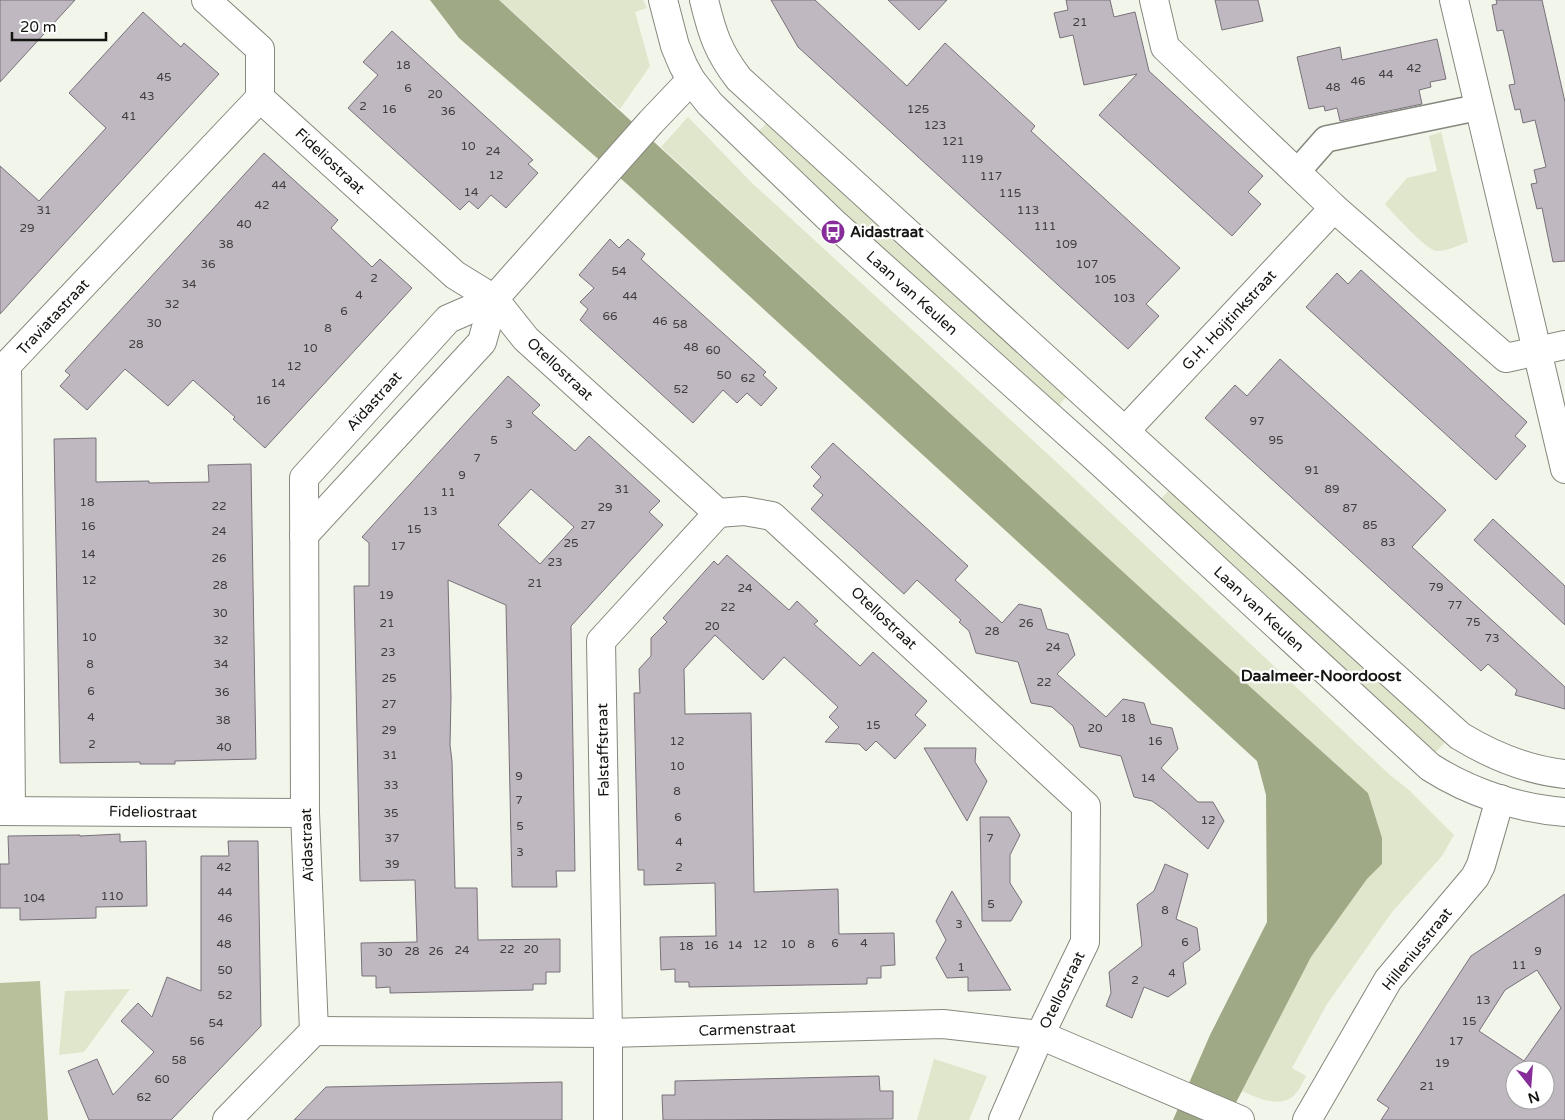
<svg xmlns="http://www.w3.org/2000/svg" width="1565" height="1120" font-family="'Varela Round',sans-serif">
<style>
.green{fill:#dfe6cb}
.forest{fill:#b7c09b}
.water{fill:#a0a985}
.building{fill:#bfb8c1;stroke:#78717a;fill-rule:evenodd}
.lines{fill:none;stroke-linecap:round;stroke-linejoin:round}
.pedestrian-casing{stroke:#85887d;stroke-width:28}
.minor-casing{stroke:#85887d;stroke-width:30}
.tertiary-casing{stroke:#85887d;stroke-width:30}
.pedestrian{stroke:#fff;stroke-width:25}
.minor{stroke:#fff;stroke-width:28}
.tertiary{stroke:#fff;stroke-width:28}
.labels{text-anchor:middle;stroke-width:4.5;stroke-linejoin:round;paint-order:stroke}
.number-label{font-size:12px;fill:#3f3e3d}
.street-label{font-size:15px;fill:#141511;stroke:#fff}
.poi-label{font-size:15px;font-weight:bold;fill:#141511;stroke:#fff;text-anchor:start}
.neighbourhood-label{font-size:16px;font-weight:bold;fill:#141511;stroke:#fff}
</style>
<rect width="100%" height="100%" fill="#f2f5ea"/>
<!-- green -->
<g class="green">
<polygon points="499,0 643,0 647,8 635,12 650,66 620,109"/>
<path d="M688,117L751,182L1051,457L1390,775L1409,790L1454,835L1442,856L1392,912L1327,1004L1292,1068L1306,1076C1303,1082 1300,1089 1296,1093C1283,1110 1257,1098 1242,1091L1311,957L1367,879L1382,864L1368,793L1156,602L661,147Z"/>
<polygon points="769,120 1069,394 1056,409 755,136"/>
<path d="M1441,132L1468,242C1459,245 1447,251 1437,251C1427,251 1393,213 1385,204L1407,178L1437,171L1429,136Z"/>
<polygon points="1172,487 1448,739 1433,755 1157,503"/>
<polygon points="130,989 84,1052 59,1055 65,991"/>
<polygon points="934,1059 987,1076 969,1120 917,1120"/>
</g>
<!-- forest -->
<polygon class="forest" points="40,981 48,1120 0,1120 0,983"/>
<!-- water -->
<polygon class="water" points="430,0 499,0 1156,602 1368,793 1382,838 1382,864 1367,879 1311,957 1227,1120 1173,1120 1210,1035 1267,922 1266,795 1257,761 627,184 459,38"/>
<!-- building -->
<g class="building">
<polygon points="0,0 75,0 0,82"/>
<polygon points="771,0 815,0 907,86 945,43 1035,126 1031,131 1180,268 1146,304 1159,316 1128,349 798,47"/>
<polygon points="888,0 947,0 919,30"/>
<polygon points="1066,0 1110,0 1114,17 1135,12 1149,71 1263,176 1248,192 1261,204 1232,236 1099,115 1137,74 1084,85 1073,35 1060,38 1054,13 1068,10"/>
<polygon points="1215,0 1258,0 1263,21 1222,30"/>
<polygon points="1496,0 1542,0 1565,102 1565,261 1553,262 1542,208 1537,209 1531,184 1537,183 1534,170 1546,167 1535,120 1523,123 1520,109 1515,110 1509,85 1515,84 1509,56 1503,30 1497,31 1492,5 1497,4"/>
<polygon points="143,12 181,47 184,43 219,74 0,314 0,166 39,201 106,128 69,93"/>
<polygon points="392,31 533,160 528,164 538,173 506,208 491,195 478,209 469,201 460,210 348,108 378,75 363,62"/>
<polygon points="1437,39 1446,79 1430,82 1431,87 1419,90 1422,104 1340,121 1337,108 1325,111 1324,106 1309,109 1297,57 1340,47 1342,60"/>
<polygon points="264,153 338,220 331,228 372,267 380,259 412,288 265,448 233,419 235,417 193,380 168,406 125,369 87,410 60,386 70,375 65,371"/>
<polygon points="610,239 619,248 628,239 645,254 641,259 766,372 763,375 777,388 761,406 747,393 737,403 723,390 693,423 580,320 588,309 580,302 594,288 579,275"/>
<polygon points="1361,270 1527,422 1515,436 1526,446 1496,480 1306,307 1337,273 1348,284"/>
<polygon points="1280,359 1446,510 1412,547 1565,687 1565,709 1515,695 1517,690 1488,664 1481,671 1205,418 1235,385 1247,396"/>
<path d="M508,376L540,405L532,413L575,451L589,436L660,501L649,512L663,525L571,626L575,871H556L557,887H512L506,605L448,580L451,697L450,745L452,761L455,888H477L478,940L560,939V972H546V984H533V990L390,993V987L376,988V976H362L361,943L417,942L415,880L360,881L354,586H369V543L362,537ZM531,489L574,527L540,564L498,525Z"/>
<polygon points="96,438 96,482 149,481 149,483 209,482 208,465 251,464 256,759 175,761 175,764 140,764 140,762 60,763 54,439"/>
<polygon points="833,443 968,566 955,580 1002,623 1019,604 1041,609 1047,629 1068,634 1075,655 1057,674 1106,717 1123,699 1144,703 1151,724 1172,728 1178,749 1161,768 1198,802 1213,802 1224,821 1208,849 1166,811 1152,801 1134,797 1121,756 1080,747 1073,726 1052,707 1031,703 1018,662 976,653 969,631 959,622 961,620 917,580 904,594 811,509 823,495 813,486 821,477 811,467"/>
<polygon points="1493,519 1565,586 1565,625 1474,540"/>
<polygon points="727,555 789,610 797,601 818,621 814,624 860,666 873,652 927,701 915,715 926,725 895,759 876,741 866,751 859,744 825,742 839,727 829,717 838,707 784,657 763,680 715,635 684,669 685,714 751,713 754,892 838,889 839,934 894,933 895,965 881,966 881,978 867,978 867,984 689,987 689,982 675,982 675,969 661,970 660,937 716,936 715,883 644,885 644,870 638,870 634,693 640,693 639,669 651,656 651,638 667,622 663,618 714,561 718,565"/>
<polygon points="924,748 976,748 975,762 987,781 967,821"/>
<polygon points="980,817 1009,817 1020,835 1010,855 1010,883 1022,902 1011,921 982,921"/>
<polygon points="120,834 120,842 146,841 147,906 96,907 96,918 20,920 20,908 0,908 0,864 9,864 8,836 80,835 80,836"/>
<polygon points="228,841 258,841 261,1026 171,1120 89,1120 68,1071 97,1059 113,1095 154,1052 121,1021 138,1003 152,1017 167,977 201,991 201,856 229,856"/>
<polygon points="1165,864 1188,874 1176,919 1197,928 1200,950 1183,963 1186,984 1168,997 1144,987 1132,1018 1106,1006 1111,993 1109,972 1142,946 1137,904 1154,891"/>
<polygon points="952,891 1011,990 968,991 968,977 947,978 936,958 946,940 936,921"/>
<path d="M1565,894V1120H1381L1389,1108L1377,1100L1471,956ZM1537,970L1561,1008L1524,1061L1479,1031L1505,990ZM1515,1070H1545V1100H1515Z"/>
<polygon points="879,1076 880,1091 893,1091 893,1119 663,1120 662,1095 675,1095 675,1081"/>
<polygon points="562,1082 562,1120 294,1120 326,1087"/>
</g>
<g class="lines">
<defs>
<polyline id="pedestrian" points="1296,173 1326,139 1480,107"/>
<g id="minor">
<polyline points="206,0 260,49 260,98 455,275 494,299 526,339 718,513 744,511 772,516 1086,806 1085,942 1040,1035 1003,1120"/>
<polyline points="1154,0 1165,47 1334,208 1506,358 1565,345"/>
<polyline points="1454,0 1565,469"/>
<polyline points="1125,431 1334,208"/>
<polyline points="304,535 482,342 494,299"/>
<polyline points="0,811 305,813"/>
<polyline points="11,811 7,365 260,98"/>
<polyline points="314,1031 608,1033 943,1024 1040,1035 1240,1120"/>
<polyline points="227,1120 314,1031 305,813 304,478 448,319 494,299 651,122 691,80"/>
<polyline points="608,1120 608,1033 601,641 718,513"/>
<polyline points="1307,1120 1388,980 1475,877 1481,865 1500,799"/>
</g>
<g id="tertiary">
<path d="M663,0L675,46L683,65L691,80L710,104L836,225L1097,459L1430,767C1469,792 1519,809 1565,812"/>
<path d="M704,0C712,33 718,52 739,79L1357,643L1460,736C1493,756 1526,770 1565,774"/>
</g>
</defs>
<!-- pedestrian casing -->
<use href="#pedestrian" class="pedestrian-casing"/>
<!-- minor casing -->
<use href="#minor" class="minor-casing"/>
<!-- tertiary casing -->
<use href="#tertiary" class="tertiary-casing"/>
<!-- pedestrian -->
<use href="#pedestrian" class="pedestrian"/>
<!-- minor -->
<use href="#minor" class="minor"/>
<!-- tertiary -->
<use href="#tertiary" class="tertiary"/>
</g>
<!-- icons -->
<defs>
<symbol id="bus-disc" viewBox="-11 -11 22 22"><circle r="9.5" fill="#872d99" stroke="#fff"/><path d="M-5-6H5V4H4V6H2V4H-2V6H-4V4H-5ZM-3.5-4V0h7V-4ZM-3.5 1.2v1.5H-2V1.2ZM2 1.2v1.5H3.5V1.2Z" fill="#fff"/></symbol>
</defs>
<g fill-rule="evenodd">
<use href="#bus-disc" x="819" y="218" width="28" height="28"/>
</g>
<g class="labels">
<!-- number labels -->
<g class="number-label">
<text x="1080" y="26">21</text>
<text x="403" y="69">18</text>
<text x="1414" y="72">42</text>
<text x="1386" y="78">44</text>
<text x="164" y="81">45</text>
<text x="1358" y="85">46</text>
<text x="1333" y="91">48</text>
<text x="408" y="92">6</text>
<text x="435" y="98">20</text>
<text x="147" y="100">43</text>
<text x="363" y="110">2</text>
<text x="389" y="113">16</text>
<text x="918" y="113">125</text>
<text x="448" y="115">36</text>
<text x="129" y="120">41</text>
<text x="935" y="129">123</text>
<text x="953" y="145">121</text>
<text x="468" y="150">10</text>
<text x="493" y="155">24</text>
<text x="972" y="163">119</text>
<text x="496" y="179">12</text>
<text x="991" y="180">117</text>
<text x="279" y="189">44</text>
<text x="471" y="196">14</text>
<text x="1010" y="197">115</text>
<text x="262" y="209">42</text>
<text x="44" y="214">31</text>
<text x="1028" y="214">113</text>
<text x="244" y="228">40</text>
<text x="1045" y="230">111</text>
<text x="27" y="232">29</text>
<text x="226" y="248">38</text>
<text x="1066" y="248">109</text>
<text x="208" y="268">36</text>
<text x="1087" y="268">107</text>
<text x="619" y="275">54</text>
<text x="374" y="282">2</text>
<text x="1105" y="283">105</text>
<text x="189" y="288">34</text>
<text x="359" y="299">4</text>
<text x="630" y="300">44</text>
<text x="1124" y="302">103</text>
<text x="172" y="308">32</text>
<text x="344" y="315">6</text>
<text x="610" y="320">66</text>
<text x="660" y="325">46</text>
<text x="154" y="327">30</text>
<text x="680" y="328">58</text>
<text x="328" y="332">8</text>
<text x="136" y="348">28</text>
<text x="691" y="351">48</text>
<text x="310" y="352">10</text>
<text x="713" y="354">60</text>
<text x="294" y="370">12</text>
<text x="724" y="379">50</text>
<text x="748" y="382">62</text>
<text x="278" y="387">14</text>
<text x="681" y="393">52</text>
<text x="263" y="404">16</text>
<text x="1257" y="425">97</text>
<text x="509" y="428">3</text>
<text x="494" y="444">5</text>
<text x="1276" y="444">95</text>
<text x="477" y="462">7</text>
<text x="1312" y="474">91</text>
<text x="462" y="479">9</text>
<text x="622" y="493">31</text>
<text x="1332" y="493">89</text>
<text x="448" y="496">11</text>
<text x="87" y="506">18</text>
<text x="219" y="510">22</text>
<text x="605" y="511">29</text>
<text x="1350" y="512">87</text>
<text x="430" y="515">13</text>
<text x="588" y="529">27</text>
<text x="1370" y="529">85</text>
<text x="88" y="530">16</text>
<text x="414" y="533">15</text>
<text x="219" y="535">24</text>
<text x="1388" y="546">83</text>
<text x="571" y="547">25</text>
<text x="398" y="550">17</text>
<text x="88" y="558">14</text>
<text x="219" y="562">26</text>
<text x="555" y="566">23</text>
<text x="89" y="584">12</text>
<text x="535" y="587">21</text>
<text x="220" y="589">28</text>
<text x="1436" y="591">79</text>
<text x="745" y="592">24</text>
<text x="386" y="599">19</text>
<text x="1455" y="609">77</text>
<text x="728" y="611">22</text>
<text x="220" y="617">30</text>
<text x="1473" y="626">75</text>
<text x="387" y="627">21</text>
<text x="1026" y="627">26</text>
<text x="712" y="630">20</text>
<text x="992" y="635">28</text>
<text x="89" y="641">10</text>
<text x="1492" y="642">73</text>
<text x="221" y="644">32</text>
<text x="1053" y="651">24</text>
<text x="388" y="656">23</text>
<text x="90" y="668">8</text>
<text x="221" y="668">34</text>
<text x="389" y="682">25</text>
<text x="1044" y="686">22</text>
<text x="91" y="695">6</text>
<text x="222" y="696">36</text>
<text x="389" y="708">27</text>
<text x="91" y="721">4</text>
<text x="1128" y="722">18</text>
<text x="223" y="724">38</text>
<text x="873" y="729">15</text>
<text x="1095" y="732">20</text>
<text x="389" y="734">29</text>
<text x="677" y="745">12</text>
<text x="1155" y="745">16</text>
<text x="92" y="748">2</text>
<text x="224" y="751">40</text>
<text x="390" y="759">31</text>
<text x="677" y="770">10</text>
<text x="519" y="780">9</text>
<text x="1148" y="782">14</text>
<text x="391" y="789">33</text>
<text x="677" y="795">8</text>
<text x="519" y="804">7</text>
<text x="391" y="817">35</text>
<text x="678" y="821">6</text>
<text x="1208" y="824">12</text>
<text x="520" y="830">5</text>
<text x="392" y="842">37</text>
<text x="990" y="842">7</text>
<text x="679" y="846">4</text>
<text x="520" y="856">3</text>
<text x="392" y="868">39</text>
<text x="224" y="871">42</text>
<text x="679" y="871">2</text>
<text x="225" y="896">44</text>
<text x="112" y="900">110</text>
<text x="34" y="902">104</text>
<text x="991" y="908">5</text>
<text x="1165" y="914">8</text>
<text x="225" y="922">46</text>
<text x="959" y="928">3</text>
<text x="1185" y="946">6</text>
<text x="835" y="947">6</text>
<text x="864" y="947">4</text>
<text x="224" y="948">48</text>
<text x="760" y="948">12</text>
<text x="788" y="948">10</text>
<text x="811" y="948">8</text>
<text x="711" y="949">16</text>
<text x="735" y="949">14</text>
<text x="686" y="950">18</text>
<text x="507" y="953">22</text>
<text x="531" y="953">20</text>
<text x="462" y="954">24</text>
<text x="412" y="955">28</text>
<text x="436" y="955">26</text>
<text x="1538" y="955">9</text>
<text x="385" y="956">30</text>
<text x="1519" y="969">11</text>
<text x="961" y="971">1</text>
<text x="225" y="974">50</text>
<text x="1172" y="977">4</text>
<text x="1135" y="984">2</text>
<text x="225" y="999">52</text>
<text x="1483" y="1004">13</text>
<text x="1469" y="1025">15</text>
<text x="216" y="1027">54</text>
<text x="197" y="1045">56</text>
<text x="1456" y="1045">17</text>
<text x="179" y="1064">58</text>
<text x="1442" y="1067">19</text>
<text x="162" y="1083">60</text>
<text x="1427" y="1090">21</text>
<text x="144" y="1101">62</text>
</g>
<!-- street labels -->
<g class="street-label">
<text transform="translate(330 161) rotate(43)" y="5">Fideliostraat</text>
<text transform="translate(912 293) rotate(42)" y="5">Laan van Keulen</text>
<text transform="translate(53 317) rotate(-47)" y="5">Traviatastraat</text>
<text transform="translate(1229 320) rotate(-47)" y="5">G.H. Hoijtinkstraat</text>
<text transform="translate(560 369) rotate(43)" y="5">Otellostraat</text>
<text transform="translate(374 401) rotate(-48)" y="5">Aïdastraat</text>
<text transform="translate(1259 609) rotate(43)" y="5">Laan van Keulen</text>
<text transform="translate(884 618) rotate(43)" y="5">Otellostraat</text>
<text transform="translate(603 750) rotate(-91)" y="5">Falstaffstraat</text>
<text transform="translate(153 812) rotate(1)" y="5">Fideliostraat</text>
<text transform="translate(307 845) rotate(-92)" y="5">Aïdastraat</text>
<text transform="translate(1417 949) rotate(-51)" y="5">Hilleniusstraat</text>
<text transform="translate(1062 990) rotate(-64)" y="5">Otellostraat</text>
<text transform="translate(747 1029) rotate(-2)" y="5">Carmenstraat</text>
</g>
<!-- poi labels -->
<g class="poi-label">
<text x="850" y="237">Aidastraat</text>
</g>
<!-- neighbourhood labels -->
<g class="neighbourhood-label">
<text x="1321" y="681">Daalmeer-Noordoost</text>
</g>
</g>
<!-- north arrow -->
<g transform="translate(1530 1085) rotate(163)"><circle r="24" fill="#ffffff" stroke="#a1a1a0"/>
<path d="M0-4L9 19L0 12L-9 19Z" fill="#872d99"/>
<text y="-8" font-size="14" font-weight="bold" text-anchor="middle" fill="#141511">N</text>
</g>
<!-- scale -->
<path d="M12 32v8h94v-8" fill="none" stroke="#141511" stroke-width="2.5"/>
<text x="20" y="32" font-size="15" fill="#141511" stroke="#ffffff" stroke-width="4" paint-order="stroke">20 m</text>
</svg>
